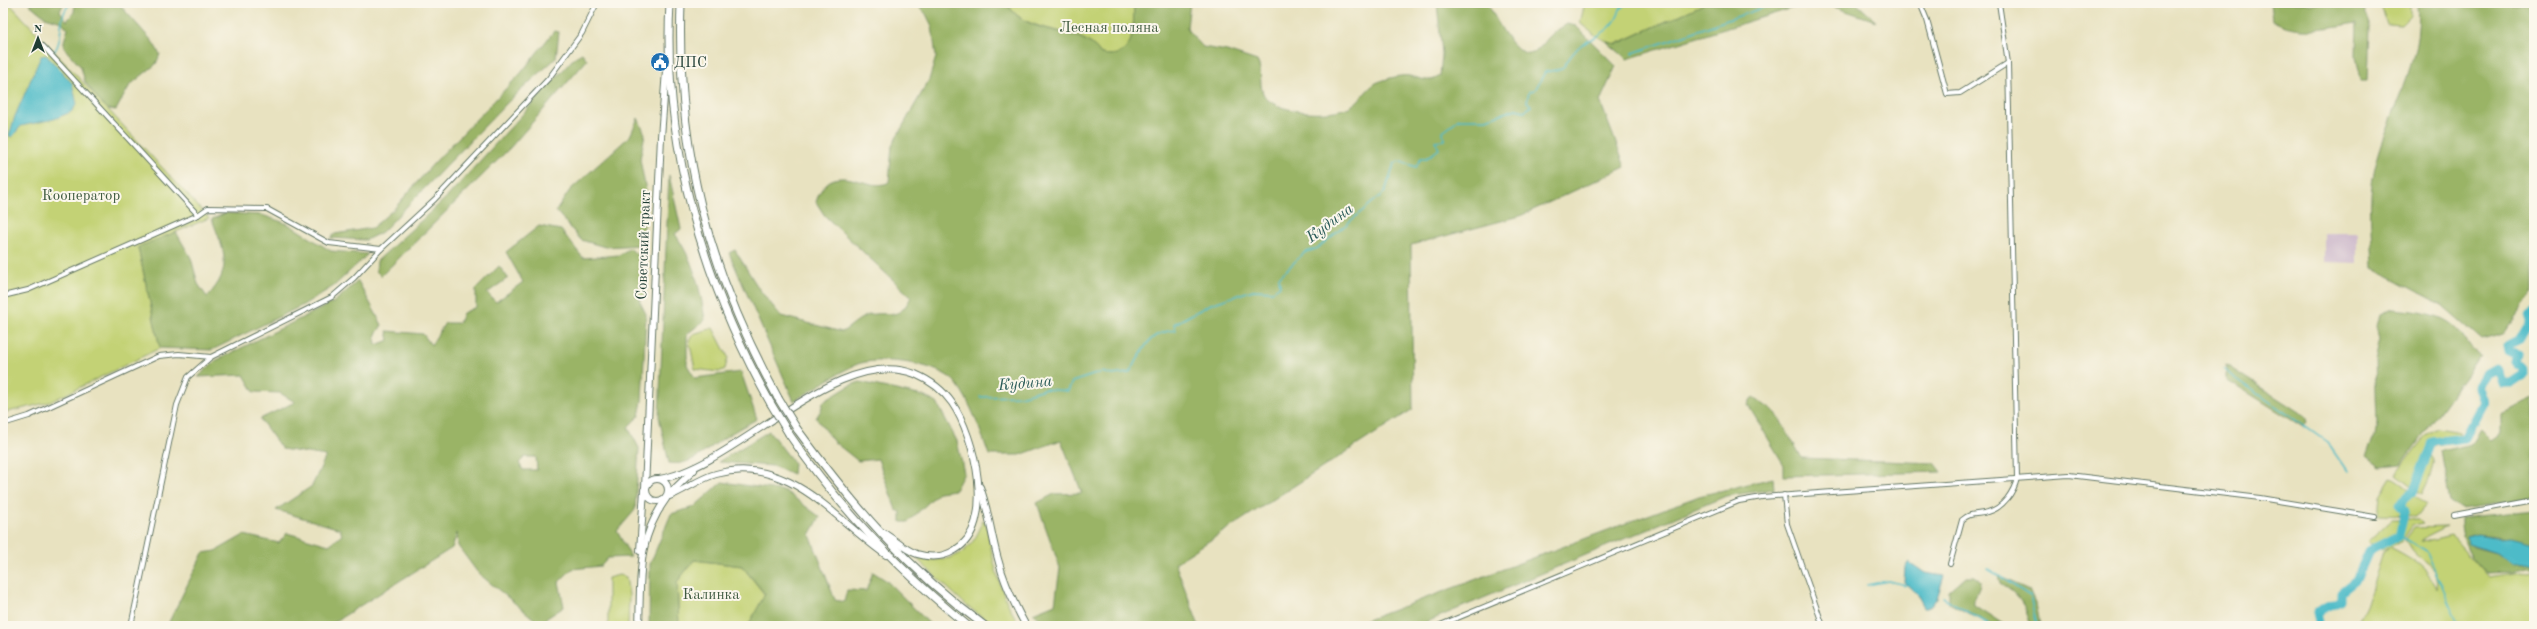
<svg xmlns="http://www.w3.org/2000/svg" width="2537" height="629" font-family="'Old Standard TT',serif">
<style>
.industrial{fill:#d0bdcd}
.green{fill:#c3d274;stroke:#718854}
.forest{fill:#9ab466;stroke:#5c784d;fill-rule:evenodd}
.water{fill:#4ebbc8;stroke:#367c7e}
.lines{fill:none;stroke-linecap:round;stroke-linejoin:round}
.stream{stroke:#4ebbc8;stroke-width:1.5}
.river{stroke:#4ebbc8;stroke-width:9}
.street-casing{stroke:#657765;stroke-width:6}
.primary-casing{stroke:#657765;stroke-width:8}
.highway-casing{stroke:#657765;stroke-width:9}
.street{stroke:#fff;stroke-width:4}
.primary{stroke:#fff;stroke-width:6}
.highway{stroke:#fff;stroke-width:7}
.highway-bridge-casing{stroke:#657765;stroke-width:9;stroke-linecap:butt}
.highway-bridge{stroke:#fff;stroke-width:7}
.labels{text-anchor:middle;stroke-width:4;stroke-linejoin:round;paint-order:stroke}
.park-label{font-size:15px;fill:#405b41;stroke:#fbf7ec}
.poi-label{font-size:15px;fill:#1f3d34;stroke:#fbf7ec;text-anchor:start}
.street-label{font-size:15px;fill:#1f3d34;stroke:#fbf7ec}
.water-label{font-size:16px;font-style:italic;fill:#2b5c59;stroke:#fbf7ec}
</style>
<rect width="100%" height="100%" fill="#fbf7ec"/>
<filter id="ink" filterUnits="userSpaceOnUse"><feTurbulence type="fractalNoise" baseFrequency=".025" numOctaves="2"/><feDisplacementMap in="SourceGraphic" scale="8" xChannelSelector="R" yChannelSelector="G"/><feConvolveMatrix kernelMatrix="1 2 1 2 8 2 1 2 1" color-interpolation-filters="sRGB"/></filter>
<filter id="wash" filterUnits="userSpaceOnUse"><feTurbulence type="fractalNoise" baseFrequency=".012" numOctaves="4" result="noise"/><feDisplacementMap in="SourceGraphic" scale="16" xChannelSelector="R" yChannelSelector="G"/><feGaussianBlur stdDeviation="0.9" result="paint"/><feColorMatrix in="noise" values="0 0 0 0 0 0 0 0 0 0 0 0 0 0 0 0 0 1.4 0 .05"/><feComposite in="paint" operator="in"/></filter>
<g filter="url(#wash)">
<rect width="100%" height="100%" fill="#e8e2c0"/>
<!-- industrial -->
<polygon class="industrial" points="2324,233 2357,233 2357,263 2324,262"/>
<!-- green -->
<g class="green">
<polygon points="3,3 9,3 209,218 138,248 160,348 50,402 3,413"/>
<path d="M1007,3H1134C1133,27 1137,61 1101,54C1082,23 1026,38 1007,3Z"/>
<path d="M1585,3H1706L1616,44C1601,41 1592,33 1580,23Z"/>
<polygon points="2380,3 2411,3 2411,15 2401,25 2387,24"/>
<polygon points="713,328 728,357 725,369 719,372 695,369 689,340 693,334"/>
<polygon points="2438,428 2460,432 2463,441 2435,446 2430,454 2434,460 2429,479 2422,494 2396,474 2426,435"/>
<path d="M2391,478C2402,482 2415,497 2426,504L2416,516L2378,515L2380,496Z"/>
<path d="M2392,519H2419L2423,523L2413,525L2402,541L2390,547C2411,558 2429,567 2437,590C2440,565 2429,568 2414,553C2411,550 2408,544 2405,540L2414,528L2447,527L2421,540L2431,541L2452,536L2489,578L2534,571V626H2446L2442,623V626H2355L2365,609L2383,553L2389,548L2382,551L2368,541Z"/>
<path d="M983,521L986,523C993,559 999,596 1021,626H995L967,606L917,559C952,563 971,555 983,521Z"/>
<polygon points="694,560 742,566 765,595 748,626 679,626 677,582"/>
<polygon points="619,575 626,577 629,595 628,626 608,626 608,578"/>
</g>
<!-- forest -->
<g class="forest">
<polygon points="28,3 64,3 60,11 67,21 74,12 75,3 118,3 152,41 160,54 156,64 130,85 116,110 108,109 101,103 85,82 81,67 64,48 64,41 68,29 62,22 45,17"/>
<path d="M907,3H1007C1026,39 1081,23 1101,54C1137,61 1133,27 1134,3H1190L1187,27L1189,32L1203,47L1227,51L1257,61C1264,72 1257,88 1266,98C1281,114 1330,116 1349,107C1360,102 1366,89 1376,83C1382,80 1402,74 1409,76C1422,78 1428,84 1440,76L1442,54L1437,3H1488C1494,16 1516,62 1535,52C1542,47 1547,38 1554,32C1558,29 1563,27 1567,24L1576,26L1616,66L1600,101L1625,167L1520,216L1411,245L1413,409L1175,563L1199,626H1049L1033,613L1055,604L1060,568L1037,503L1054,494L1082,493L1061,440L1020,455H989C982,435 970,400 956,383C939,363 885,357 861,363C846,367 810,392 794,401L729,253L735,250L759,289L781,316L842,332C849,328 860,317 869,315C890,310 898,323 911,297L825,216L816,202C831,154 869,195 889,182L892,145L929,80L936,57L932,26L926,14L919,7Z"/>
<polygon points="1706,3 1809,3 1627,59 1607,42 1617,44"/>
<polygon points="1822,3 1856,3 1876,21"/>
<path d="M2270,3H2361L2370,27L2368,81H2361L2356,56L2357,23C2327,27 2299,36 2272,20Z"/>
<path d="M2418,3H2534V291L2503,334L2482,340L2442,305L2373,268C2372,236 2367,200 2375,168C2388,113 2424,61 2418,3Z"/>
<polygon points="554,31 559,32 556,58 508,102 382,232 366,240 330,238 335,234 372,228 394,209 433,164 521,73"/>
<polygon points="582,53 587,60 509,149 381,276 376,271 377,261 448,196 575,57"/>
<polygon points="638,118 645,134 640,159 646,191 646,212 641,245 605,247 581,240 556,211 570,190 630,136"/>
<path d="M669,175L681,229L675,234C694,261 700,288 705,320L687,334V365L695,378L741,372L757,419C746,425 734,431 724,438C707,449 691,467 669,463L659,417Z"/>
<path d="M226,213L262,215L288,224L331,251L368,254L334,286L303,305L212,350L160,348L138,247L176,232L191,258L198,284L207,297C234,268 224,252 212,219Z"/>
<path d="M539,226L561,230L583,258L619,255L630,248L642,260L646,296L639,300L646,314L642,401L639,416L628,427L639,448L635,510L617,531L631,557L608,558L601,566L572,569L559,582L564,607L539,623L478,573L458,546L457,533L452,548L328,626H167L203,553L216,551L244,535L279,543L287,533L329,545L342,535L340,529L276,510L312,486L326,456L282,449L260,419L295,402L280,393L254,392L244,375L198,377L215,361L334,302L358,281L382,325L375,336L376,345L389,340L387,331L423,334L431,345L445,323H459L463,313L476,307V289L499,266L508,278L487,293L496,302L523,282L506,252ZM525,457H536L537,470H523L519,463Z"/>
<path d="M2392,309C2413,311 2441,312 2457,329C2466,338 2468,349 2480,355L2402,464L2380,466L2366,455L2375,436L2377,423L2375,360L2380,340L2377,325L2380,314Z"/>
<polygon points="2226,365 2305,416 2307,422 2303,427 2226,379"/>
<polygon points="860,382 923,396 937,403 957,441 964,473 955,490 939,492 908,522 901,522 901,512 896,510 878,459 858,461 833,441 816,418 821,410 823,402 851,385"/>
<polygon points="1753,397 1776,413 1802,458 1935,463 1942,472 1784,476 1784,465 1748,405"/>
<polygon points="2534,399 2534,498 2461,509 2450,502 2441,451 2472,444 2481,430 2491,440 2501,433 2501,414"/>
<polygon points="769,431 794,463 793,474 773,466 718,462"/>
<polygon points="1773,478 1774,489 1726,496 1417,626 1351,626 1699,496"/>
<polygon points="722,482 785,491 820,517 810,535 835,600 844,602 847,590 866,591 873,572 887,581 932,626 748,626 765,594 742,566 694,560 677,582 679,626 649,626 650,564 671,514 694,507"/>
<path d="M2534,510V543C2520,541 2478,530 2467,537L2473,547L2496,553L2507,561L2520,564L2534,563V567H2527L2513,573L2487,574C2471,561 2460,539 2461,518Z"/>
<path d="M1966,576H1974L1980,581C1981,590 1972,597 1974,605L2006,626H1992L1949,603V591Z"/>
<path d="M1998,576L2029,590L2037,608L2040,626H2031C2026,605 2018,594 2000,583Z"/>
</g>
<!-- water -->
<g class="water">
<polygon points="46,55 72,83 77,104 71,112 54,119 21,126 12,137 9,136 15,116 41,56"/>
<polygon points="2477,534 2500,538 2511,537 2534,543 2534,563 2512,564 2496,553 2468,544 2467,537"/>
<polygon points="1909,562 1925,573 1944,576 1937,598 1930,607 1924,607 1917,594 1904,582 1905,567"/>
</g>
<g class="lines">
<!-- stream -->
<g class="stream">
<path d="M54,52C65,38 56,16 71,3"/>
<polyline points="1633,53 1776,3"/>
<polyline points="2224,370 2327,442 2347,471"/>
<path d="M980,397L1020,396L1044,389L1068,391L1072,382L1102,372L1112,375L1129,373C1144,353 1144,332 1176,330L1174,324L1211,304L1253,290L1273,291L1280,286L1279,277L1304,253L1318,248L1385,192L1394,164L1399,161L1416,167L1421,158H1427L1439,149L1435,141L1444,140L1443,131L1459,119H1486L1516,109L1524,111L1532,106L1527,102L1529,91L1535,90L1545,72L1562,69C1567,61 1573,52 1580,46C1596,35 1615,31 1620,9L1630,3"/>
<polyline points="2399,535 2427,552 2459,626"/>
<polyline points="1988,569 2030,596 2037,626"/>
<polyline points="1867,585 1888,581 1906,585"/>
<polyline points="1943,597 1991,626"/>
</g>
<!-- river -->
<polyline class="river" points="2320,626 2317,612 2341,600 2341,592 2356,580 2369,551 2399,535 2405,511 2399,504 2413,492 2432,442 2465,438 2484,402 2478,385 2486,374 2497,368 2502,383 2510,383 2523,374 2523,369 2516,362 2518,354 2508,351 2507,345 2520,339 2529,324 2529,317 2534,313"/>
</g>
</g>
<g filter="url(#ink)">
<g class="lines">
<defs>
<g id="street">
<polyline points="1920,3 1927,20 1947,94 1960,93 2008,63"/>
<polyline points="43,46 198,215"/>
<polyline points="3,296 28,290 198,215 208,208 267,209 329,243 381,249"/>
<polyline points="3,424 29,416 159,356 179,354 211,357"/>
<polyline points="1784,495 1787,524 1823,626"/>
<polyline points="2454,515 2534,500"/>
<path d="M1950,564L1962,520C1970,512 1978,515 1988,512C2003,508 2014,492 2017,478L2008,63L1999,3"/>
<polyline points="131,626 177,405 188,377 211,357 332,297 354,278 381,249 435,199 549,78 582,33 597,3"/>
<polyline points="1438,626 1739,501 1762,497 2069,475 2260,498 2375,517"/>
</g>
<g id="primary">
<circle cx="657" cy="490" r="11"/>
<path d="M659,479C736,467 838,343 915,374C929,380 943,390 952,403C975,436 997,526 955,550C944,557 930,558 917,554C905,550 895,540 884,533"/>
<path d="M980,487C989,511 991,535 998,559C1004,583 1014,604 1026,626"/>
<polyline points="645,488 661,137 667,57"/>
<polyline points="668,495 694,470"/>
<path d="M667,497C684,491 698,479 716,474C789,454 834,519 886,555"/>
<polyline points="640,551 644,490"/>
<path d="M639,626C641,577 636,541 666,499"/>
</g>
<g id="highway">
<path d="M670,3C662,142 703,283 771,404"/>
<path d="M681,3C676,149 708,270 778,398"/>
<path d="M797,429C853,505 907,569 985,626"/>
<path d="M789,434C839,508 899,570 968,626"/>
</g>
</defs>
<!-- street casing -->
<use href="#street" class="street-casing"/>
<!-- primary casing -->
<use href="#primary" class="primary-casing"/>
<!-- highway casing -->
<use href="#highway" class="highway-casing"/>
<!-- street -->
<use href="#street" class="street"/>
<!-- primary -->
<use href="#primary" class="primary"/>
<!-- highway -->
<use href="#highway" class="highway"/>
<defs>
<g id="highway-bridge">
<polyline points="778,398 797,429"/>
<polyline points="771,404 789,434"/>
</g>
</defs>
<!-- highway-bridge casing -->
<use href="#highway-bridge" class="highway-bridge-casing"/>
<!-- highway-bridge -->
<use href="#highway-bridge" class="highway-bridge"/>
</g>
</g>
<!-- icons -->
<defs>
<symbol id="civic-disc" viewBox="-11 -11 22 22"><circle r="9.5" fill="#1f6fb2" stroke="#fbf7ec"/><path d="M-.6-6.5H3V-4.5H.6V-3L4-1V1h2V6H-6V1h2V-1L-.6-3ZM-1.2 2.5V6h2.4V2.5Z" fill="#fff"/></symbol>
</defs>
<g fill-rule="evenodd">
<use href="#civic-disc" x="649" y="51" width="22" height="22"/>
</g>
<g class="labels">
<!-- park labels -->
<g class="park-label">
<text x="1109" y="32">Лесная поляна</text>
<text x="81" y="200">Кооператор</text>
<text x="711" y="599">Калинка</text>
</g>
<!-- poi labels -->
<g class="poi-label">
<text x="674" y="67">ДПС</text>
</g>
<!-- street labels -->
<g class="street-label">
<text transform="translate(643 245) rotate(-88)" y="5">Советский тракт</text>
</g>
<!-- water labels -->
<g class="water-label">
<text transform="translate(1329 222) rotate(-37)" y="6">Кудина</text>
<text transform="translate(1025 382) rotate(-5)" y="6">Кудина</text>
</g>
</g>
<!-- margin -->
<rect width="2537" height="629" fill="none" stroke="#fbf7ec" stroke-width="16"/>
<!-- north arrow -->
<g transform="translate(38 38)" stroke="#fbf7ec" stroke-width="3" paint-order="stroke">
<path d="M0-3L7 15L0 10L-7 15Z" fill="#1f3d34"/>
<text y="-6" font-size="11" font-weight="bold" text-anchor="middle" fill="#1f3d34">N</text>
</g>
</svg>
